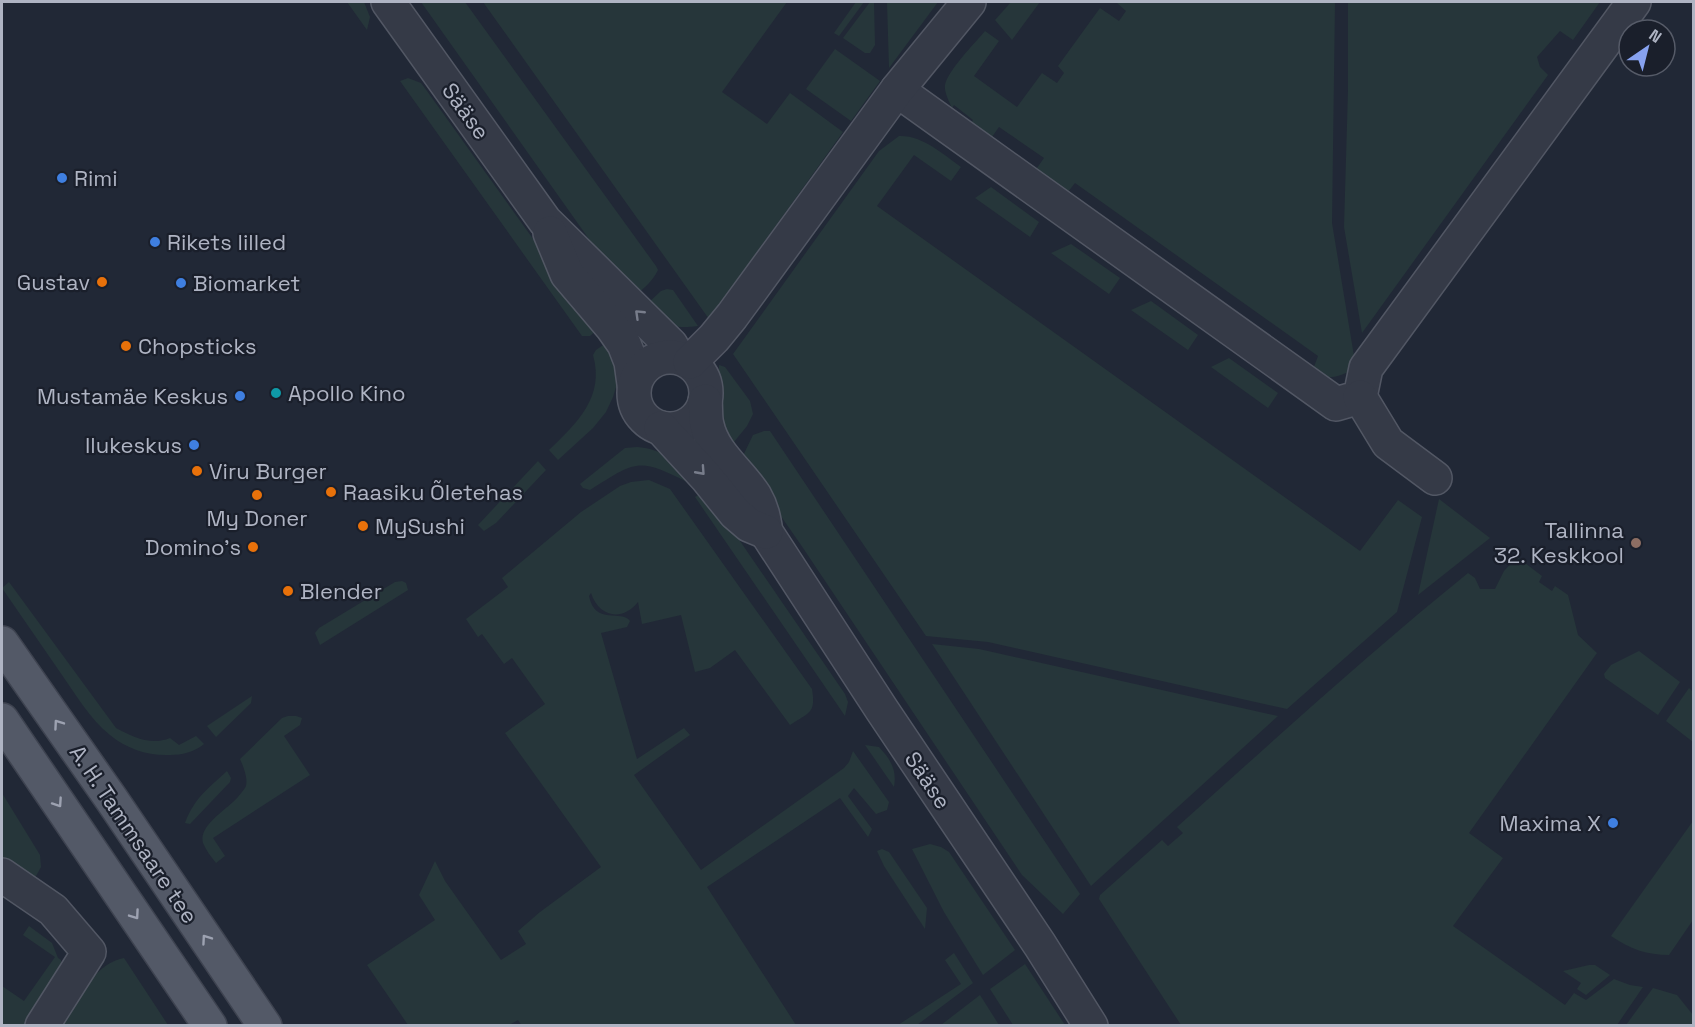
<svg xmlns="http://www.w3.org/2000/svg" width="1695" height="1027" font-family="'Space Grotesk',sans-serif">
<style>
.green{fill:#26363a}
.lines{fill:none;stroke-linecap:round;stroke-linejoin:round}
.minor-casing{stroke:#525764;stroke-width:36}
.major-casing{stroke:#3e4350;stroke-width:36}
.minor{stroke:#353a47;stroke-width:33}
.major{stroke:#535967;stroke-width:33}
.oneway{stroke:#787d8b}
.oneway2{stroke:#9da2b1}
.shop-dot{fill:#3f7fe0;stroke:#1a1f2b;stroke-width:2}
.food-dot{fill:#e8710a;stroke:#1a1f2b;stroke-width:2}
.culture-dot{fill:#0f9aa8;stroke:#1a1f2b;stroke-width:2}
.education-dot{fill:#8d6e63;stroke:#1a1f2b;stroke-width:2}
.labels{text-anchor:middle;stroke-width:4.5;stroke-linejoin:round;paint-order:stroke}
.street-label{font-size:22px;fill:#afb4c3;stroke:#1a1f2b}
.poi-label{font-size:22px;fill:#afb4c3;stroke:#1a1f2b;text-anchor:start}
</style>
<rect width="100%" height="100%" fill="#212836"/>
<!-- green -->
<g class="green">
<polygon points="347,2 364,2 370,17 367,30"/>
<path d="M421,2H465L656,266L658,270C653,281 643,289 634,297L596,249Z"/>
<polygon points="483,2 787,2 722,92 767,124 790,93 843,132 709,319"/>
<polygon points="856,2 864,2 839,36 834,33"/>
<polygon points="870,2 874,2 875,45 870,53 865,53 843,38"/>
<polygon points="887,2 938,2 889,68"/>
<polygon points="1011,2 1040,2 1012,40 995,20"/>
<path d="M1118,2H1335L1332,223L1356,368C1337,378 1332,379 1311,375L1318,356L1075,183L1064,197L1032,175L1044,158L999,127L987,144L967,129L973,120L954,105L952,108C949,101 944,92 945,85C948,70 975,43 985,31L999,41L974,76L1017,107L1042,73L1057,83L1064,73L1058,66L1100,8L1119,21L1126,11L1117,3Z"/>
<polygon points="1348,2 1600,2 1573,40 1560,31 1537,57 1540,67 1548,75 1362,333 1344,227 1348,90"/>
<polygon points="835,49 880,81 851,121 806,89"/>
<polygon points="408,78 421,83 427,91 569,289 600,327 590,336 582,336 400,81"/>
<path d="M899,136C922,135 943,154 961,167L951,181L914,155L877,206L1360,551L1398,500L1422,517L1397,612L1287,709L988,642L926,636L733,354L879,151Z"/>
<polygon points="991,187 1039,222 1030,237 975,198"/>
<polygon points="1071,244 1120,278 1109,294 1051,253"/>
<path d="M667,289L673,290L698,326C669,330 665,323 645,306L661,291Z"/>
<polygon points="1151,301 1198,335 1188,350 1131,310"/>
<path d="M609,341L619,377L613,397L606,412L593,428L558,460L549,450C577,423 605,397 593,355L596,350Z"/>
<polygon points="1229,358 1278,393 1268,408 1211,367"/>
<polygon points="719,365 725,367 750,401 753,414 747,426 729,448 719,420"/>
<polygon points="764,431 770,431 1080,894 1063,914 1022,875 801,545 771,502 740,462 753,435"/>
<path d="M637,447C664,449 674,462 693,478L687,482C638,457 636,461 590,490L583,488L580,484L625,448Z"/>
<polygon points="538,461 546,470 496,523 484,531 478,525"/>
<path d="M649,480L670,489L812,689C816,714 809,712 790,725L735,650L710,668L695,672L681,615L642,624L638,602C622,622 599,617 591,593L589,596C595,626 622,609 630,621L627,627L601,633L637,759L684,728L690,735L634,775L701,870L844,768L849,762L853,751L889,802L887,810L876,814L854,788L848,796L872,829L868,837L840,798L707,887L796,1025L522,1026L518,1020L509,1025H408L367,965L435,920L419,895L435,861L445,881L501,960L526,944L518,931L540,912L601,867L505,733L545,704L512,658L504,664L482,634L478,637L466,619L508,587L502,578L581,512L620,486L631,482Z"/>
<polygon points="705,490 845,694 848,702 845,716 695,497"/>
<polygon points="1439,499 1490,538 1418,595"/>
<path d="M1517,557L1542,576L1539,582L1552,591L1555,586L1568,595L1578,635L1597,653L1469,833L1503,858L1453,926L1565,1005L1574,993L1586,1000L1614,979L1630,985L1643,987L1617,1025H1181L1099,899L1100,895L1162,840L1168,846L1183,833L1177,827C1273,741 1368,654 1468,573L1475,578L1480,589H1495L1504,571Z"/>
<polygon points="402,581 406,583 408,590 320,645 315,633 319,628 395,582"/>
<path d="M9,582L116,728C133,737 151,746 170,738L179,745L196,736L204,744C195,752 181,755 170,755C148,756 127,749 110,735C90,719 76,695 62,675C42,646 22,617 2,588Z"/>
<polygon points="932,644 979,649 1278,716 1091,886"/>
<polygon points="1639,651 1680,682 1658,715 1605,678 1604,674 1611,665"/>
<polygon points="1689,688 1693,692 1693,742 1666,721"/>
<polygon points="252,696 251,703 216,737 207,726"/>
<path d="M288,716H296L302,718L300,725L284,736L310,775L213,838L225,856L216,863C211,857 206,850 203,843C198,825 228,809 238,797C240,794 245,789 246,786C248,777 243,766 240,759L282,718Z"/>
<path d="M865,745L879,747C891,760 897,770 894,787Z"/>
<path d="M227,771L231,778L230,782L190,824L185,823C195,797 208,789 227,771Z"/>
<polygon points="2,793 40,855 41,867 36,876 25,878 2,863"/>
<path d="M1693,821V920L1669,955C1647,955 1630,949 1611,936Z"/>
<polygon points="930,844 941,847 949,852 1015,950 983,975 944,912 912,849"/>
<polygon points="882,849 889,852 927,908 925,929 884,866 877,851"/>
<polygon points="29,926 52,943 58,958 61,960 61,966 58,974 24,1025 2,1025 2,986 24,1001 55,957 23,935"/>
<polygon points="954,953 973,983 917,1025 898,1025 961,984 945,960"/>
<path d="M124,958L168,1025H62C77,1002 94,963 124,958Z"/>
<polygon points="1025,964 1065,1025 1013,1025 990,989"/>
<polygon points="1589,965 1595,965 1610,975 1586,995 1577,989 1581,983 1563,971"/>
<polygon points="1653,988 1677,995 1693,1015 1693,1025 1626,1025"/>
<polygon points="980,995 999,1025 941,1025"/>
</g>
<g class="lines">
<defs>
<g id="minor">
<polyline points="388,2 545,221 671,345 678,357"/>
<polyline points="897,90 1336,404 1360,397 1366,368 1634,2"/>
<polyline points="550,233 567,274 612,327 624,344 631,362 634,384"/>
<circle cx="670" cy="393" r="36"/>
<polyline points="690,362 714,338 732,316 897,90 969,2"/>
<polyline points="1360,397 1388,443 1435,478"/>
<path d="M705,401C706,409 705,418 707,425C713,454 740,472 755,496C762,508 764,519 766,532L882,710L1040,945L1091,1026"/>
<polyline points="661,428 706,477 735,513 749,525 766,532"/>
<polyline points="2,875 53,910 89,952 42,1026"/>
</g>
<g id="major">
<polyline points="2,643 112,800 265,1026"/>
<polyline points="2,720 210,1026"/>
</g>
</defs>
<!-- minor casing -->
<use href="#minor" class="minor-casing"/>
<!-- major casing -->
<use href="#major" class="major-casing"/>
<!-- minor -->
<use href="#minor" class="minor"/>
<!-- major -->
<use href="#major" class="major"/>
</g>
<!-- one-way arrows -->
<defs><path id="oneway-chevron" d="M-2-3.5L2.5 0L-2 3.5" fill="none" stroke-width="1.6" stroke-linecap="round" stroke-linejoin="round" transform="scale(1.5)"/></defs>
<g class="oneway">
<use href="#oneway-chevron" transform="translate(639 314) rotate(-136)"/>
<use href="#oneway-chevron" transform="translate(701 471) rotate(48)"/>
</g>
<g class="oneway2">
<use href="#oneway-chevron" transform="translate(58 724) rotate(-125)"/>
<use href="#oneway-chevron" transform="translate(58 803) rotate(56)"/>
<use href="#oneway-chevron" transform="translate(135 915) rotate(55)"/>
<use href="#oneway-chevron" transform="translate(206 939) rotate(-125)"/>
</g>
<!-- markers -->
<g class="shop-dot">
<circle cx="62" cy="178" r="6"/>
<circle cx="155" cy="242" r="6"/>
<circle cx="181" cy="283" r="6"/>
<circle cx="240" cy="396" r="6"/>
<circle cx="194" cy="445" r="6"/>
<circle cx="1613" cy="823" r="6"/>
</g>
<g class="food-dot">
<circle cx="102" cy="282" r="6"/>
<circle cx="126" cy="346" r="6"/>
<circle cx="197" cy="471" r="6"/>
<circle cx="331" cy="492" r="6"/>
<circle cx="257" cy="495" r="6"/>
<circle cx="363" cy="526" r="6"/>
<circle cx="253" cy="547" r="6"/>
<circle cx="288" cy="591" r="6"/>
</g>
<circle class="culture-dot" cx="276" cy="393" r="6"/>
<circle class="education-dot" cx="1636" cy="543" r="6"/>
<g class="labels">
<!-- street labels -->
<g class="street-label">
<text transform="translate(466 111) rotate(54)" y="8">Sääse</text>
<text transform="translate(928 780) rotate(56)" y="8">Sääse</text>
<text transform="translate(134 834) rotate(56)" y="8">A. H. Tammsaare tee</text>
</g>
<!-- poi labels -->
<g class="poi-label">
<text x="74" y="186">Rimi</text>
<text x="167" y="250">Rikets lilled</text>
<text x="90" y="290" text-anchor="end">Gustav</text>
<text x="193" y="291">Biomarket</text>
<text x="138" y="354">Chopsticks</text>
<text x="288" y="401">Apollo Kino</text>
<text x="228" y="404" text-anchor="end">Mustamäe Keskus</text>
<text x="182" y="453" text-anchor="end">Ilukeskus</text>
<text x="209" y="479">Viru Burger</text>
<text x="343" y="500">Raasiku Õletehas</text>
<text x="257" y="526" text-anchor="middle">My Doner</text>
<text x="375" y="534">MySushi</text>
<text x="1624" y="538" text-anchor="end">Tallinna<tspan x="1624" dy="25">32. Keskkool</tspan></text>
<text x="241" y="555" text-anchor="end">Domino's</text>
<text x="300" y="599">Blender</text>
<text x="1601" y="831" text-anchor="end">Maxima X</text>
</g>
</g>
<!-- border -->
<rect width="1695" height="1027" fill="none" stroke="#afb4c3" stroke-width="6"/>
<!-- north arrow -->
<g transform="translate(1647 48) rotate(35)"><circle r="28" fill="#1a1f2b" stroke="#565b68" stroke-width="1.5"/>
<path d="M0-4.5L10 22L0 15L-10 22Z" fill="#87a2f0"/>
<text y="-9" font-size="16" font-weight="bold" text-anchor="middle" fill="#afb4c3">N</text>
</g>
</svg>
